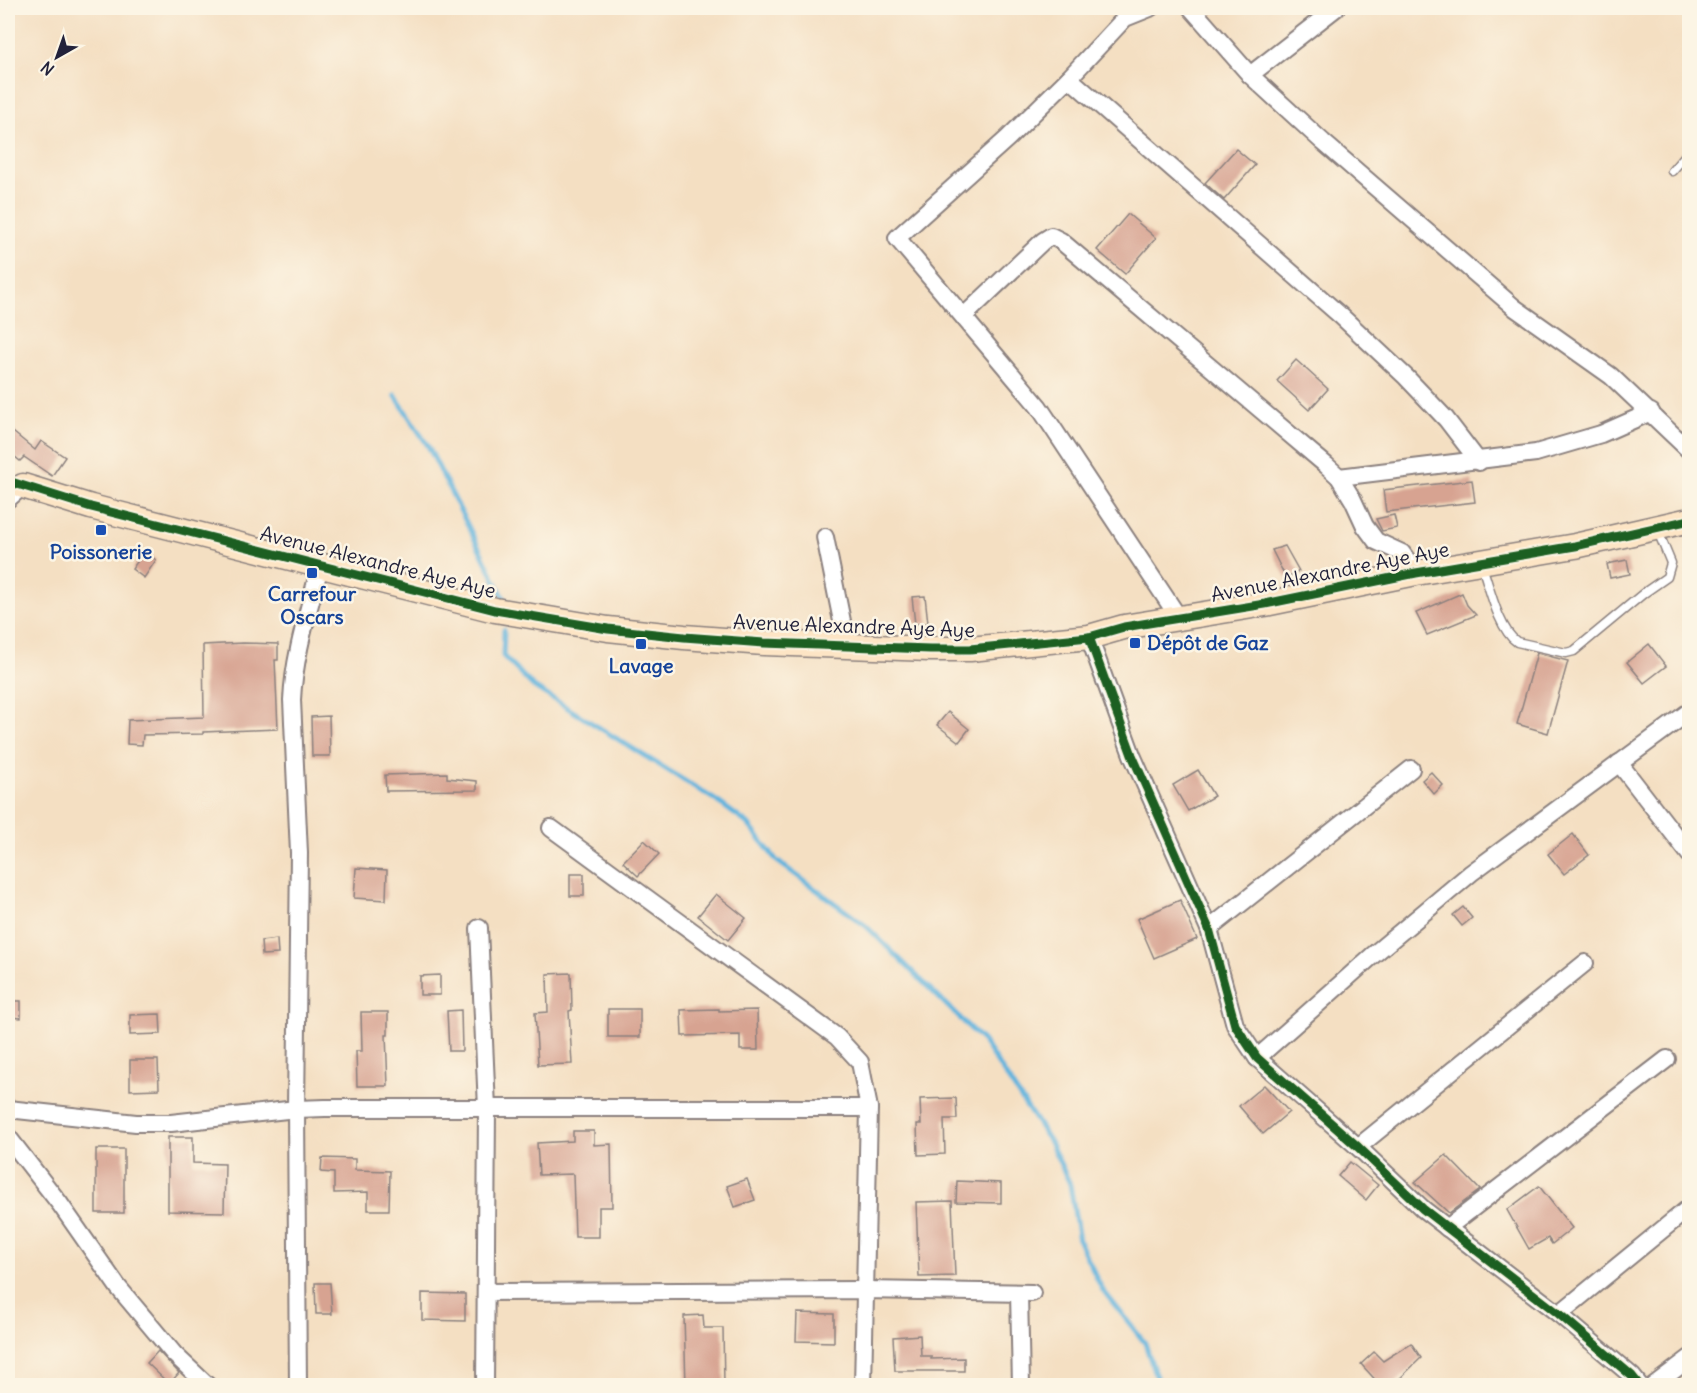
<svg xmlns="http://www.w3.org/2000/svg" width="1697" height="1393" font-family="Delius,sans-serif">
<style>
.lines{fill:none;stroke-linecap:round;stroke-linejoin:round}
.stream{stroke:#61b3dd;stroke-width:5}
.building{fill:#d7a391}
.lane-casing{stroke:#8b807e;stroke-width:11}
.street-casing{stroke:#8b807e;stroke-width:20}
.secondary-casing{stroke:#8b807e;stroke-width:27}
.lane{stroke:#fff;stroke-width:8}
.street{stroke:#fff;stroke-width:16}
.secondary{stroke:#fde5c5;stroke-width:24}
.cycleway-casing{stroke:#fcf5e5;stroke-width:13}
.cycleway{stroke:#1b5e20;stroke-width:9}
.transit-dot{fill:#1a4fb4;stroke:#fcf5e5;stroke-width:2}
.labels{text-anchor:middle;stroke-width:5;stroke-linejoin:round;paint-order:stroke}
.transit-label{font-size:20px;font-weight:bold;fill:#164399;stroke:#fcf5e5}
.street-label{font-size:20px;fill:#22223b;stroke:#fcf5e5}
</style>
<rect width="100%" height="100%" fill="#fcf5e5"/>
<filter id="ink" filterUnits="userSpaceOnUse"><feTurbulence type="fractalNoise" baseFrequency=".0167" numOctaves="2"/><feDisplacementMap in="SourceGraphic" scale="12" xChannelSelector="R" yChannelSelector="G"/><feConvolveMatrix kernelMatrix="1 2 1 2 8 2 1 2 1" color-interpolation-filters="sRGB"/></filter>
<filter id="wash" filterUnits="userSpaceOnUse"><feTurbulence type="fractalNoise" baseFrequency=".008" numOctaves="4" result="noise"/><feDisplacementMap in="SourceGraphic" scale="24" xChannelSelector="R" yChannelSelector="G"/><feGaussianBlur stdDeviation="1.35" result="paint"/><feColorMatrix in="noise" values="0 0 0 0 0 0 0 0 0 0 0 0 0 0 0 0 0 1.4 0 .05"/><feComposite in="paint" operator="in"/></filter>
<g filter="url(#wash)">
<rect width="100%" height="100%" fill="#f4dfc2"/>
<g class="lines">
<!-- stream -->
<g class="stream">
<polyline points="395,395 428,446 506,602"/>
<polyline points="504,630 503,656 534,687 717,801 748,824 777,861 866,926 982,1040 1050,1142 1070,1184 1079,1241 1102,1289 1145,1343 1159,1386"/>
</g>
</g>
<g id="blocks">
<!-- building -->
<g class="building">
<polygon points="1236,149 1255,165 1224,200 1205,183"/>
<polygon points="1128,214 1156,238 1125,274 1097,250"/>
<polygon points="1296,360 1328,389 1309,410 1277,381"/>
<polygon points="8,428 35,450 41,441 65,457 52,476 24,457 20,461 8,451"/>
<polygon points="1472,480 1475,502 1386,512 1383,490"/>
<polygon points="1394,515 1397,528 1382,531 1376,519"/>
<polygon points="1285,546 1299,571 1286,578 1272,550"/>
<polygon points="144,552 156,560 144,578 132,569"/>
<polygon points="1627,560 1630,574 1610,578 1607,564"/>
<polygon points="1462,593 1467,605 1476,615 1427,635 1416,613"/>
<polygon points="925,596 928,623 915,624 912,597"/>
<polygon points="243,643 278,644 278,660 275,660 278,729 203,732 203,734 143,735 142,745 127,744 128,720 204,717 203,645"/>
<polygon points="1649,644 1666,666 1644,683 1627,662"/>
<polygon points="1537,653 1568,661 1548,733 1517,724"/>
<polygon points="948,712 969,729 959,742 937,725"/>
<polygon points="329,716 330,756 312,756 311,717"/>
<polygon points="1198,770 1214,796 1188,811 1173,785"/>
<polygon points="1431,772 1443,785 1434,794 1422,780"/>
<polygon points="447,773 447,778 477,781 477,790 386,791 385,775"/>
<polygon points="1573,834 1589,855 1564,874 1548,854"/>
<polygon points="644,840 659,854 638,876 623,862"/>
<polygon points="356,868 387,870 386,900 354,898"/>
<rect x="570" y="874" width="14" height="22"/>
<polygon points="716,894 746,918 728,940 698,916"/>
<polygon points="1180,900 1197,939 1154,958 1137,919"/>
<polygon points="1463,907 1472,918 1462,926 1453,915"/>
<polygon points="277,939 278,954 262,955 261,941"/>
<polygon points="571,973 572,1010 569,1011 572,1064 538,1065 535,1013 548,1012 547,974"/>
<polygon points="440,975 440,995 420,995 420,976"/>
<polygon points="8,1001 21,1001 21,1018 8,1017"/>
<rect x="608" y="1009" width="32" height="28"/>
<polygon points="719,1009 719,1011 757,1010 758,1050 740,1050 740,1035 682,1036 681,1010"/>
<polygon points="461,1010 462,1051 449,1051 447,1011"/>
<polygon points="361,1012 388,1012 388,1035 386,1035 388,1086 357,1086 356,1051 362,1051"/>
<polygon points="160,1014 161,1034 130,1035 130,1015"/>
<polygon points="130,1060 158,1060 159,1089 130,1090"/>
<polygon points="1264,1085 1289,1112 1263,1134 1239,1106"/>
<polygon points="956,1098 957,1119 944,1119 945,1154 918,1155 917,1124 921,1124 920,1099"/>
<polygon points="573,1131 594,1131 594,1145 611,1144 612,1207 599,1207 599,1237 575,1237 573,1174 539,1175 537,1143 573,1141"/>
<polygon points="168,1137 193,1137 193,1163 225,1164 224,1212 168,1211"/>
<rect x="96" y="1149" width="28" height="64"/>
<polygon points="1446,1155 1480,1190 1449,1213 1415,1182"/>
<polygon points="322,1158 355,1159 355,1170 390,1171 389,1210 368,1210 368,1192 334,1193 334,1173 321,1172"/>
<polygon points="1350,1162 1378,1185 1366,1200 1338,1176"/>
<polygon points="747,1179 755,1200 735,1207 727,1186"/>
<polygon points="957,1181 1001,1183 1001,1203 956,1202"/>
<polygon points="1539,1186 1572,1228 1552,1244 1548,1238 1529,1249 1507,1210"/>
<polygon points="952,1201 955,1276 919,1277 916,1202"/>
<polygon points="315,1283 330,1283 332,1314 316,1314"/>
<polygon points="422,1293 465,1294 465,1321 422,1320"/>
<polygon points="797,1313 834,1314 834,1342 796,1341"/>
<polygon points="703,1315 704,1328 723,1328 724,1386 686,1386 684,1316"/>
<polygon points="920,1335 921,1356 931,1356 931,1359 964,1358 964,1371 895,1371 893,1337"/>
<polygon points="1411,1343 1421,1358 1392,1386 1381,1386 1361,1364 1374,1352 1383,1361"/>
<polygon points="158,1351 179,1373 169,1384 147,1363"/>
</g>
</g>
</g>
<g filter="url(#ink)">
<use href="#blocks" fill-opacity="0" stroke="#8b807e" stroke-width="1.5"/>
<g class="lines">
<defs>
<g id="lane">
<polyline points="1689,72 1690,72"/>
<polyline points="1672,171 1690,150"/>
<path d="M1481,563C1489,585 1498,629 1517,642L1566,653L1574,651L1644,593L1667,577L1671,563L1657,529"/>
</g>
<g id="street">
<polyline points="1150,8 1125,18 1069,78 1341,316 1406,377 1446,419 1479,462"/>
<polyline points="1191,8 1250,75 1323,142 1515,308 1611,376 1690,451"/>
<polyline points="1250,75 1336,8"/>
<polyline points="1069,78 1008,138 897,238 1039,407 1179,618"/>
<polyline points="964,316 1043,241 1051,236 1061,241 1326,465 1339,477 1353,500 1365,526 1376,541 1402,553 1416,573"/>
<polyline points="1339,477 1536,453 1601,434 1651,412"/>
<polyline points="8,499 23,486"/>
<polyline points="825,537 847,646"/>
<polyline points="1089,637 1132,755 1209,929 1235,1025 1257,1058 1358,1147 1423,1209 1559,1314 1632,1376 1640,1386"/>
<polyline points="1619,763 1690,855"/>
<polyline points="551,828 837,1037 860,1062 869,1108 863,1386"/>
<polyline points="479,928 487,1108 485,1386"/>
<polyline points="1209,929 1411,769"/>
<polyline points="1257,1058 1372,956 1471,873 1690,711"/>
<polyline points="8,1109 136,1123 171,1123 296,1109 325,1108 869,1108"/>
<polyline points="8,1137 60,1204 118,1287 174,1354 208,1386"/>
<polyline points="1358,1147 1585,963"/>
<polyline points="1447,1228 1667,1059"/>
<polyline points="486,1292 865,1290 1032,1293"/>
<polyline points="1019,1293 1021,1386"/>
<polyline points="1559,1314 1690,1207"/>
<path d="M298,1386L296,1109L299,853L292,700C294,655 309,610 320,566"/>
<polyline points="1653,1386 1690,1358"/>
</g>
<polyline id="secondary" points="23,486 91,507 495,610 608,629 684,637 764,643 930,649 970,649 1089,637 1124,627 1265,604 1416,573 1575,546 1690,520"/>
</defs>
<!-- lane casing -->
<use href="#lane" class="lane-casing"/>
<!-- street casing -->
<use href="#street" class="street-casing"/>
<!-- secondary casing -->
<use href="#secondary" class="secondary-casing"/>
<!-- lane -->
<use href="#lane" class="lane"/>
<!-- street -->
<use href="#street" class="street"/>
<!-- secondary -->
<use href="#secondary" class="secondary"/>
<defs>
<g id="cycleway">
<polyline points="8,481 91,507 495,610 608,629 684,637 764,643 930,649 970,649 1089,637 1124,627 1265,604 1416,573 1575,546 1690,520"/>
<polyline points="1089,637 1132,755 1209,929 1235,1025 1257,1058 1358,1147 1423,1209 1559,1314 1632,1376 1640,1386"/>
</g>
</defs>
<!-- cycleway casing -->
<use href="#cycleway" class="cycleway-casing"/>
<!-- cycleway -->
<use href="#cycleway" class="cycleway"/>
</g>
</g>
<!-- markers -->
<g class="transit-dot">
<rect x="95" y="524" width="12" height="12" rx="3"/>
<rect x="306" y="567" width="12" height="12" rx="3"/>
<rect x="1129" y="637" width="12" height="12" rx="3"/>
<rect x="635" y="638" width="12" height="12" rx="3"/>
</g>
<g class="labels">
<!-- transit labels -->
<g class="transit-label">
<text x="101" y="559">Poissonerie</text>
<text x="312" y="601">Carrefour<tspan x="312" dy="23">Oscars</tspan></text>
<text x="1147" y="650" text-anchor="start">Dépôt de Gaz</text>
<text x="641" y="673">Lavage</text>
</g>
<!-- street labels -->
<g class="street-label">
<text transform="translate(378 562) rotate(14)" y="7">Avenue Alexandre Aye Aye</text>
<text transform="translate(1330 572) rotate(-11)" y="7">Avenue Alexandre Aye Aye</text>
<text transform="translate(854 626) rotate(2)" y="7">Avenue Alexandre Aye Aye</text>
</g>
</g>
<!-- margin -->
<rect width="1697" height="1393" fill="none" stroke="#fcf5e5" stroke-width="30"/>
<!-- north arrow -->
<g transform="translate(57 57) rotate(220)" stroke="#fcf5e5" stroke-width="4.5" paint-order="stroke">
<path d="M0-4.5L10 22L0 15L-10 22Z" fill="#22223b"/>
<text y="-9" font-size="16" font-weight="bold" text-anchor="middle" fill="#22223b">N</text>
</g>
</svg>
